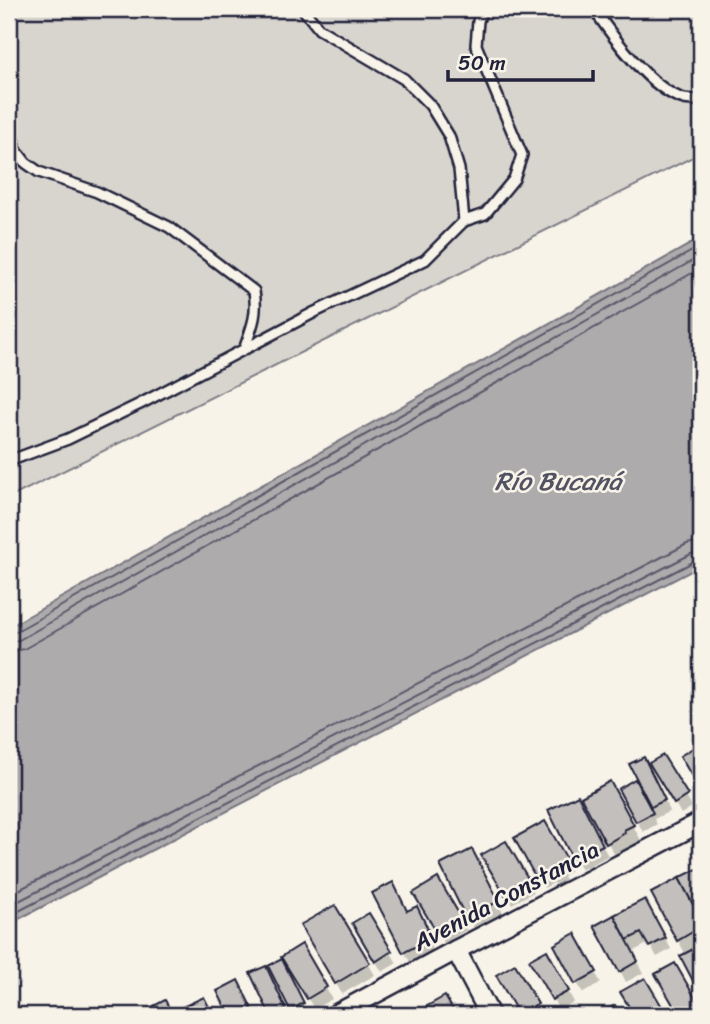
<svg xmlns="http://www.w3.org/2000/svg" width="710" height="1024" font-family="Sriracha,sans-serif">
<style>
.green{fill:#d8d5cf;stroke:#7d7c85;stroke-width:2}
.water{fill:#aeabad;stroke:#76747f;stroke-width:2}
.shadow{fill:#0003}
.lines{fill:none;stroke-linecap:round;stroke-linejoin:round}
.shore{stroke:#5a5969;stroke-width:2}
.building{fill:#c2bfbd;stroke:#22223b;stroke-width:2}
.service-casing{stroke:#22223b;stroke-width:14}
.minor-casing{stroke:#22223b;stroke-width:23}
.service{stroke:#f7f3e8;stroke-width:9}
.minor{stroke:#f7f3e8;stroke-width:18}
.labels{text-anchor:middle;stroke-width:5;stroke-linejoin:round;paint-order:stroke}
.street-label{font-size:24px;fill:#22223b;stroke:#f7f3e8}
.water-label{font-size:26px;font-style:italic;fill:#535263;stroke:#f7f3e8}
</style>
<rect width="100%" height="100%" fill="#f7f3e8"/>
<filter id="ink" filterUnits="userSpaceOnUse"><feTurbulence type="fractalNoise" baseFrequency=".0143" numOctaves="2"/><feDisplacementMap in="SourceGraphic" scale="14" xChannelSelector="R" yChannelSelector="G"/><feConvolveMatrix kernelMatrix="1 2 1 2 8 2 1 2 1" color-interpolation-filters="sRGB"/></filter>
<g filter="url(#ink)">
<!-- green -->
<polygon class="green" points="9,9 701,9 701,153 9,498"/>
<!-- water -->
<polygon class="water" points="701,238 701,566 9,924 9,627"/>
<!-- shadow -->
<g class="shadow">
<polygon points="663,757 692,807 681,814 652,763"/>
<polygon points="649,770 670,811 654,819 657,824 643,832 620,789 644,799 648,797"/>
<polygon points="619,800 642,842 632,847 633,850 617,859 608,843"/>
<polygon points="583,808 608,856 581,870 550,811"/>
<polygon points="545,823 571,871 563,876 567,883 558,888 554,883 544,888 516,839"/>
<polygon points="505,843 534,892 512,904 484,855"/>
<polygon points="477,862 503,913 474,928 468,917"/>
<polygon points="701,869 701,992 682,957 686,955 653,894"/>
<polygon points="438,881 467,930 444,943 415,893"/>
<polygon points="645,901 671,949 657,957 649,943 632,952 643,973 626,982 597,926"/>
<polygon points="335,907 375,975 342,994 303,926"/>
<polygon points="407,913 422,919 433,941 429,943 433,951 410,962 404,952"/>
<polygon points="368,915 397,963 382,972 354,924"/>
<polygon points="575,936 601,983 583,993 556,946"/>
<polygon points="302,947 332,999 314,1009 284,957"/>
<polygon points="546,953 574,1002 559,1010 532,961"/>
<polygon points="675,965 701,1012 701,1015 681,1015 658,974"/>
<polygon points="515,967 542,1015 521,1015 499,976"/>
<polygon points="287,972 308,1015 295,1015 291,1009"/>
<polygon points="252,974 271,979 288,1015 272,1015"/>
</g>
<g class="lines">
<!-- shore -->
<g class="shore">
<polyline points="9,633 15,632 701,246"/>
<polyline points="9,642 19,640 701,256"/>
<polyline points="9,652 24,649 701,268"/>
<polyline points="9,895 687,544 701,541"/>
<polyline points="9,906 691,554 701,552"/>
<polyline points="9,916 695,561 701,561"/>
</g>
</g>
<!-- building -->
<g class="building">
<polygon points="701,743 701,790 700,790 680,756"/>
<polygon points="663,755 688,795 674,804 649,763"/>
<polygon points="644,757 665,800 651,807 629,764"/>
<polygon points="635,779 653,813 636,822 618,789"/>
<polygon points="610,781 634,825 624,830 625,833 606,844 581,797"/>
<polygon points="578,795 603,845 573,860 548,810"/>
<polygon points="545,821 567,859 558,864 562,871 550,878 548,872 536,878 514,838"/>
<polygon points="506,841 529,880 505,895 481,855"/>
<polygon points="472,849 499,901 466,918 440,865"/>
<polygon points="701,867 701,918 700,918 679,878"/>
<polygon points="438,878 462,919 437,933 413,893"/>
<polygon points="679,878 701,920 701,927 677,941 651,893"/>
<polygon points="393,882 407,911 417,906 428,929 424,932 428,940 403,953 372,893"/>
<polygon points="645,899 666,938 649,947 641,933 627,940 614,915"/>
<polygon points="335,905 370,963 335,984 300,925"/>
<polygon points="369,913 392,951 375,962 352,923"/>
<polygon points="614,915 638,961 619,972 594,926"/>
<polygon points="575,933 597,972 575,984 554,945"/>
<polygon points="302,944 327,987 307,999 281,957"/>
<polygon points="701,945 701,996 680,956"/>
<polygon points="547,950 569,991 552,1000 529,960"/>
<polygon points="282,959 304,1003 290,1010 268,966"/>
<polygon points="675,963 701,1008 688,1015 679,1015 655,974"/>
<polygon points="515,964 538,1004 519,1015 496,975"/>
<polygon points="266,966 286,1009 272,1015 270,1015 250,973"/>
<polygon points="645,978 667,1015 634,1015 620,992"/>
<polygon points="238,980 255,1015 229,1015 217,991"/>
<polygon points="445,996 456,1015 416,1015 415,1013"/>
<polygon points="204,997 213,1015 181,1015 178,1009"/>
<polygon points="165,1000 173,1015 149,1015 146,1010"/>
<polygon points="615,1005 621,1015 597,1015"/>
</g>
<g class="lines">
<defs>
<g id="service">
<polyline points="303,9 319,29 404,79 430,105 449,136 459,169 464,221 485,214 514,179 522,155 476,45 478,21 482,9"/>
<path d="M594,9C612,36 651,90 684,99C690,100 696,100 701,100"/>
<path d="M9,100L10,128L16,150L26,163L39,172L97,192L169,227L254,291C258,314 252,327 245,347"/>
<polyline points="9,461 68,439 140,404 315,312 425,260 464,221"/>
</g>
<g id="minor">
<polyline points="456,950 490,1015"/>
<polyline points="335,1015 456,950 701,822"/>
</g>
</defs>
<!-- service casing -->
<use href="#service" class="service-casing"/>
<!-- minor casing -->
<use href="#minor" class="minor-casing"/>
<!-- service -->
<use href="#service" class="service"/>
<!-- minor -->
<use href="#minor" class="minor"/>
</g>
</g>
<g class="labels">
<!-- street labels -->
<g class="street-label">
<text transform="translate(506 896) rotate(-28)" y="8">Avenida Constancia</text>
</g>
<!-- water labels -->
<g class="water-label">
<text x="558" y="490">Río Bucaná</text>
</g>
</g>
<!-- margin -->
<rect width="710" height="1024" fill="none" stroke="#f7f3e8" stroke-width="35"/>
<rect x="18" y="18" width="675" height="989" fill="none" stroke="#22223b" stroke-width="2.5" filter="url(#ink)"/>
<!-- scale -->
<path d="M448 70v10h145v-10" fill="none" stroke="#22223b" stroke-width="3.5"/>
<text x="458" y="70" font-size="21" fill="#22223b" stroke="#f7f3e8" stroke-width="5" paint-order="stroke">50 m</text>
</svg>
